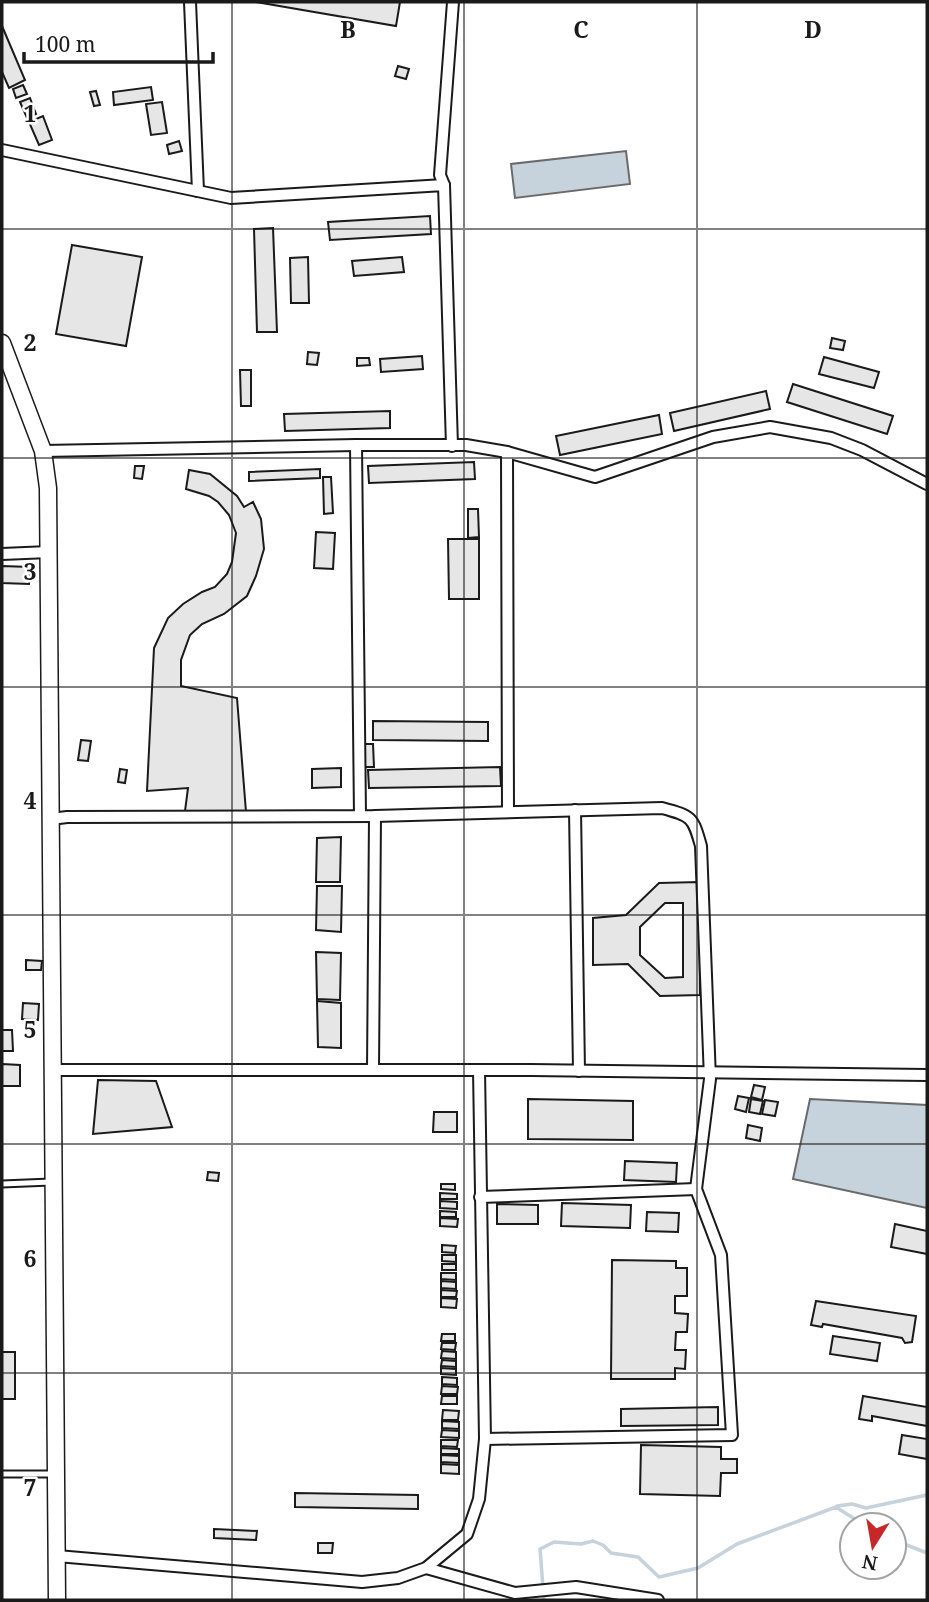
<svg xmlns="http://www.w3.org/2000/svg" width="929" height="1602" font-family="'Noto Serif',serif">
<style>
.water{fill:#c6d2dc;stroke:#6a6a6a;stroke-width:2}
.lines{fill:none;stroke-linecap:round;stroke-linejoin:round}
.stream{stroke:#c6d2dc;stroke-width:3.5}
.building{fill:#e6e6e6;stroke:#1a1a1a;stroke-width:2;fill-rule:evenodd}
.lane-casing{stroke:#1a1a1a;stroke-width:9}
.street-casing{stroke:#1a1a1a;stroke-width:14}
.secondary-casing{stroke:#1a1a1a;stroke-width:19}
.lane{stroke:#fff;stroke-width:5}
.street{stroke:#fff;stroke-width:10}
.secondary{stroke:#fff;stroke-width:16}
.grid{fill:none;stroke:#1a1a1a;stroke-width:2;stroke-opacity:0.55}
.grid-label{font-size:23px;text-anchor:middle;font-weight:bold;fill:#1a1a1a;stroke:#fff;stroke-width:5;stroke-linejoin:round;paint-order:stroke}
</style>
<rect width="100%" height="100%" fill="#fff"/>
<!-- water -->
<g class="water">
<polygon points="626,151 630,184 515,198 511,164"/>
<polygon points="810,1099 927,1105 927,1208 793,1179"/>
</g>
<g class="lines">
<!-- stream -->
<g class="stream">
<polyline points="837,1506 852,1504 866,1508 927,1495"/>
<polyline points="894,1540 927,1553"/>
<polyline points="544,1600 540,1549 554,1542 581,1544 593,1541 603,1545 611,1553 638,1557 659,1577 698,1568 737,1544 836,1507 864,1525"/>
</g>
</g>
<!-- building -->
<g class="building">
<polygon points="256,2 400,2 396,26"/>
<polygon points="2,26 25,80 9,88 2,72"/>
<polygon points="398,66 409,69 406,79 395,76"/>
<polygon points="23,85 27,94 16,98 13,89"/>
<polygon points="151,87 153,100 114,105 113,92"/>
<polygon points="96,91 100,105 94,106 90,92"/>
<polygon points="30,98 36,114 27,118 20,102"/>
<polygon points="162,102 167,133 151,135 146,104"/>
<polygon points="43,116 52,140 39,145 29,122"/>
<polygon points="179,141 182,151 169,154 167,145"/>
<polygon points="430,216 431,234 330,240 328,222"/>
<polygon points="273,228 277,332 257,332 254,229"/>
<polygon points="72,245 142,257 126,346 56,334"/>
<polygon points="308,257 309,303 291,303 290,258"/>
<polygon points="402,257 404,272 354,276 352,261"/>
<polygon points="832,338 845,341 843,350 830,348"/>
<polygon points="308,352 319,353 317,365 307,364"/>
<polygon points="422,356 423,369 381,372 380,359"/>
<polygon points="824,357 879,372 874,388 819,374"/>
<polygon points="357,358 369,358 370,365 357,366"/>
<polygon points="240,370 251,370 251,406 241,406"/>
<polygon points="793,384 893,416 887,434 787,402"/>
<polygon points="766,391 770,409 674,431 670,413"/>
<polygon points="390,411 390,428 285,431 284,414"/>
<polygon points="659,415 662,434 560,455 556,436"/>
<polygon points="474,462 475,479 369,483 368,466"/>
<polygon points="135,466 144,466 142,479 134,478"/>
<polygon points="320,469 320,478 249,481 249,472"/>
<polygon points="189,470 210,474 237,496 244,507 253,502 261,519 264,549 256,576 247,596 224,614 202,624 190,635 181,660 181,686 237,698 246,812 185,811 188,788 147,791 154,648 168,618 183,604 202,592 215,587 227,574 232,562 236,533 229,515 218,502 209,496 186,489"/>
<polygon points="323,477 331,477 333,513 324,514"/>
<polygon points="468,509 478,509 479,537 468,538"/>
<polygon points="316,532 335,533 333,569 314,568"/>
<polygon points="448,539 479,539 479,599 449,599"/>
<polygon points="2,566 30,567 29,584 2,583"/>
<polygon points="373,721 488,722 488,741 373,740"/>
<polygon points="81,740 91,741 88,761 78,760"/>
<polygon points="363,744 373,744 374,767 364,767"/>
<polygon points="500,767 501,786 369,788 368,770"/>
<polygon points="341,768 341,787 312,788 312,769"/>
<polygon points="120,769 127,770 125,783 118,782"/>
<polygon points="341,837 340,882 316,882 317,838"/>
<path d="M699,882L700,995L660,996L628,964L593,965V918L626,915L659,883ZM665,903H683V977L665,978L640,955V927Z"/>
<polygon points="317,886 342,886 341,932 316,930"/>
<polygon points="316,952 341,953 340,1000 317,999"/>
<polygon points="26,960 42,961 41,970 26,970"/>
<polygon points="317,1001 341,1003 341,1048 318,1047"/>
<polygon points="23,1003 39,1004 38,1020 22,1019"/>
<polygon points="2,1030 12,1030 13,1051 2,1051"/>
<polygon points="2,1064 20,1065 20,1086 2,1086"/>
<polygon points="98,1080 156,1081 172,1127 93,1134"/>
<polygon points="754,1085 765,1087 762,1100 751,1097"/>
<polygon points="738,1096 749,1098 746,1112 735,1109"/>
<polygon points="528,1099 633,1101 633,1140 528,1139"/>
<polygon points="751,1099 763,1101 760,1114 749,1112"/>
<polygon points="765,1100 778,1102 775,1116 762,1114"/>
<polygon points="434,1112 457,1112 457,1132 433,1132"/>
<polygon points="748,1125 762,1128 760,1141 746,1138"/>
<polygon points="625,1161 677,1163 676,1182 624,1180"/>
<polygon points="208,1172 219,1173 218,1181 207,1180"/>
<polygon points="441,1184 455,1184 455,1190 441,1189"/>
<polygon points="440,1193 457,1194 457,1199 440,1199"/>
<polygon points="440,1201 457,1202 457,1209 440,1208"/>
<polygon points="562,1203 631,1205 630,1228 561,1226"/>
<polygon points="497,1204 538,1205 538,1224 497,1224"/>
<polygon points="440,1211 456,1212 456,1217 440,1217"/>
<polygon points="647,1212 679,1213 678,1232 646,1231"/>
<polygon points="440,1218 458,1219 457,1227 440,1226"/>
<polygon points="895,1224 927,1231 927,1254 891,1247"/>
<polygon points="442,1245 456,1246 455,1253 442,1252"/>
<polygon points="442,1255 456,1255 456,1262 442,1261"/>
<polygon points="612,1260 676,1261 676,1268 687,1268 687,1296 675,1296 675,1313 688,1314 687,1332 676,1332 675,1350 686,1350 685,1369 675,1368 675,1379 611,1379"/>
<rect x="442" y="1264" width="14" height="6"/>
<polygon points="441,1273 456,1273 456,1280 441,1279"/>
<polygon points="441,1281 456,1282 456,1289 441,1288"/>
<polygon points="441,1290 457,1291 456,1297 441,1297"/>
<polygon points="441,1298 457,1299 456,1308 441,1307"/>
<polygon points="816,1301 916,1316 912,1342 905,1343 902,1338 823,1324 822,1327 811,1325"/>
<polygon points="442,1334 455,1334 455,1341 441,1341"/>
<polygon points="833,1336 880,1343 877,1361 830,1354"/>
<polygon points="442,1343 456,1343 455,1350 441,1349"/>
<polygon points="442,1351 456,1352 456,1359 441,1358"/>
<rect x="2" y="1352" width="13" height="47"/>
<polygon points="442,1360 456,1361 456,1367 441,1366"/>
<polygon points="441,1368 456,1369 456,1375 441,1374"/>
<polygon points="442,1377 457,1378 457,1385 442,1384"/>
<polygon points="442,1386 458,1387 457,1394 441,1394"/>
<polygon points="442,1396 457,1396 457,1404 441,1404"/>
<polygon points="863,1396 927,1407 927,1426 872,1416 872,1421 859,1419"/>
<polygon points="718,1407 718,1425 621,1426 621,1409"/>
<polygon points="443,1410 459,1411 458,1420 442,1420"/>
<polygon points="442,1421 459,1422 459,1429 442,1428"/>
<polygon points="442,1430 459,1431 459,1438 441,1437"/>
<polygon points="902,1435 927,1439 927,1459 899,1454"/>
<polygon points="441,1440 458,1440 457,1447 441,1446"/>
<polygon points="641,1445 721,1447 721,1459 737,1459 737,1473 721,1473 720,1496 640,1494"/>
<polygon points="441,1448 459,1449 459,1454 441,1454"/>
<polygon points="441,1455 459,1456 459,1463 441,1462"/>
<polygon points="441,1464 459,1465 459,1474 441,1473"/>
<polygon points="295,1493 418,1495 418,1509 295,1507"/>
<polygon points="214,1529 257,1531 256,1540 214,1538"/>
<polygon points="318,1543 333,1543 332,1553 318,1553"/>
</g>
<g class="lines">
<defs>
<g id="lane">
<polyline points="2,1184 51,1182"/>
<polyline points="2,1474 55,1474"/>
</g>
<g id="street">
<polyline points="190,2 198,191"/>
<polyline points="2,150 231,198 444,185 452,446"/>
<polyline points="444,185 440,175 453,2"/>
<polyline points="356,445 360,816"/>
<polyline points="43,451 356,445 466,445 507,452 595,477 713,437 770,427 831,438 862,450 927,484"/>
<polyline points="507,452 508,811"/>
<polyline points="2,554 49,552"/>
<polyline points="575,810 579,1071"/>
<path d="M51,819L67,817L375,816L662,808C692,816 693,817 701,846L710,1079L696,1189L721,1255L732,1435L485,1439"/>
<polyline points="53,1070 531,1070 927,1075"/>
<polyline points="373,1070 375,816"/>
<polyline points="480,1197 696,1189"/>
<polyline points="57,1556 362,1582 398,1578 426,1568 467,1534 479,1499 485,1439 479,1070"/>
<polyline points="426,1568 515,1593 576,1587 658,1600"/>
</g>
<polyline id="secondary" points="2,343 43,451 48,488 57,1600"/>
</defs>
<!-- lane casing -->
<use href="#lane" class="lane-casing"/>
<!-- street casing -->
<use href="#street" class="street-casing"/>
<!-- secondary casing -->
<use href="#secondary" class="secondary-casing"/>
<!-- lane -->
<use href="#lane" class="lane"/>
<!-- street -->
<use href="#street" class="street"/>
<!-- secondary -->
<use href="#secondary" class="secondary"/>
</g>
<!-- grid -->
<path class="grid" d="M232,2V1600M464,2V1600M697,2V1600M2,229H927M2,458H927M2,687H927M2,915H927M2,1144H927M2,1373H927"/>
<g class="grid-label">
<text x="348" y="38">B</text>
<text x="581" y="38">C</text>
<text x="813" y="38">D</text>
<text x="30" y="122">1</text>
<text x="30" y="351">2</text>
<text x="30" y="580">3</text>
<text x="30" y="809">4</text>
<text x="30" y="1038">5</text>
<text x="30" y="1267">6</text>
<text x="30" y="1496">7</text>
</g>
<!-- border -->
<rect width="929" height="1602" fill="none" stroke="#1a1a1a" stroke-width="7"/>
<!-- north arrow -->
<g transform="translate(873 1546) rotate(191)"><circle r="33" fill="#ffffff" stroke="#a3a3a3" stroke-width="2"/>
<path d="M0-5L12 26L0 18L-12 26Z" fill="#c62828"/>
<text y="-10" font-size="19" font-weight="bold" text-anchor="middle" fill="#1a1a1a">N</text>
</g>
<!-- scale -->
<path d="M24 52v10h189v-10" fill="none" stroke="#1a1a1a" stroke-width="3.5"/>
<text x="35" y="52" font-size="21" fill="#1a1a1a" stroke="#ffffff" stroke-width="5" paint-order="stroke">100 m</text>
</svg>
